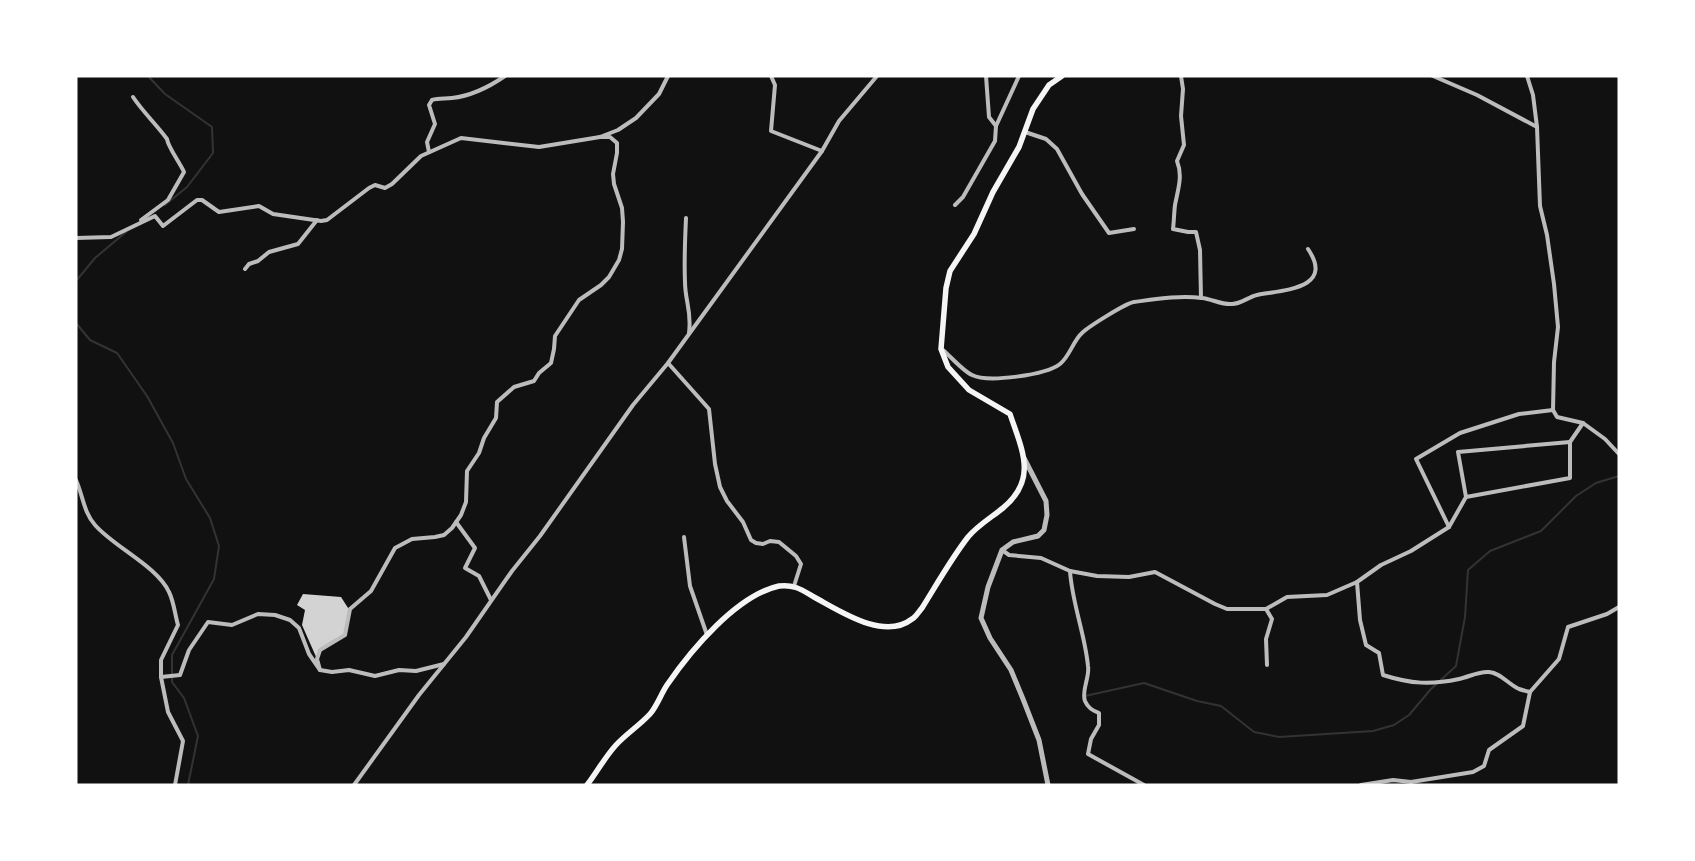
<svg xmlns="http://www.w3.org/2000/svg" width="1695" height="861" font-family="'Sofia Sans Condensed',sans-serif">
<style>
.lines{fill:none;stroke-linecap:round;stroke-linejoin:round}
.stream{stroke:#333;stroke-width:2}
.building{fill:#d3d3d3}
.minor{stroke:#bcbcbc;stroke-width:4}
.tertiary{stroke:#bcbcbc;stroke-width:5}
.secondary{stroke:#f5f5f5;stroke-width:5.5}
</style>
<rect width="100%" height="100%" fill="#111"/>
<g class="lines">
<!-- stream -->
<g class="stream">
<polyline points="148,76 165,94 212,127 213,153 187,187 165,205"/>
<polyline points="76,281 95,258 126,232"/>
<polyline points="76,323 90,340 117,353 147,396 173,443 186,479 210,518 219,546 214,579 172,655 172,682 184,698 198,736 188,785"/>
<polyline points="1085,696 1144,683 1197,701 1221,706 1254,732 1279,737 1373,731 1394,725 1409,715 1431,689 1456,666 1465,617 1468,570 1490,551 1541,531 1576,496 1596,483 1619,476"/>
</g>
</g>
<!-- building -->
<polygon class="building" points="303,594 341,597 350,611 345,635 320,649 317,659 302,625 305,610 297,605"/>
<g class="lines">
<!-- minor -->
<g class="minor">
<polyline points="771,76 775,85 771,131 822,151"/>
<polyline points="986,76 989,117 996,126"/>
<path d="M1181,76L1183,89L1181,116L1184,145L1177,161C1183,176 1178,189 1175,205C1174,213 1174,221 1173,229L1188,232H1196L1200,250L1201,298"/>
<polyline points="1433,76 1477,95 1537,127 1540,206 1547,235 1554,284 1558,327 1554,362 1553,410 1557,417 1583,423 1570,442"/>
<polyline points="1527,76 1533,95 1537,127"/>
<path d="M133,97C143,112 156,124 167,139C168,147 180,163 184,172L168,200L141,220"/>
<polyline points="1025,132 1046,139 1057,149 1082,194 1109,233 1134,229"/>
<path d="M429,152L427,142L435,124L429,105L432,100C439,98 445,99 452,98C471,96 489,87 505,76"/>
<polyline points="955,205 963,197 995,141 996,126 1019,76"/>
<path d="M686,218C685,240 684,260 685,282C685,301 692,311 689,333"/>
<polyline points="76,238 111,237 155,216 163,226 197,200 202,200 219,212 259,206 273,214 321,221 327,220 369,188 375,185 385,188 392,184 421,156 461,138 539,147 600,137 618,130 636,118 659,94 668,76"/>
<polyline points="245,269 249,264 258,261 269,252 298,244 317,220"/>
<path d="M943,350C951,357 963,371 972,375C988,383 1046,375 1060,364C1070,356 1073,341 1082,333C1088,327 1126,303 1134,302C1156,299 1180,295 1202,298C1212,299 1222,305 1232,304C1241,304 1248,297 1257,295C1283,290 1335,289 1308,249"/>
<polyline points="668,363 709,409 715,464 720,487 727,501 743,522 751,540 756,543 763,544 770,541 779,542 796,556 801,564 794,586"/>
<polyline points="1583,423 1605,439 1619,454"/>
<path d="M76,480C83,496 84,513 95,525C114,547 157,566 169,592C174,602 175,615 178,625L161,660V677L168,712L183,741L175,785"/>
<polyline points="456,522 475,548 465,568 479,576 491,600"/>
<polyline points="1449,527 1416,459 1460,433 1519,414 1553,410"/>
<polyline points="684,537 690,586 707,635"/>
<polyline points="1002,550 1009,555 1041,558 1070,571 1097,576 1129,577 1155,572 1215,604 1227,609 1266,609 1287,597 1327,595 1357,582 1381,565 1411,551 1449,527 1466,497 1458,452 1570,442 1570,478 1466,497"/>
<path d="M1070,571C1072,603 1085,634 1088,666C1090,677 1081,691 1085,701C1088,708 1092,710 1099,713V725L1091,739L1088,754L1144,785"/>
<path d="M1357,582L1360,620L1366,645L1379,653L1383,675C1411,684 1431,685 1459,679C1469,677 1479,671 1489,672C1501,673 1508,684 1519,689C1522,690 1526,691 1530,692"/>
<polyline points="1266,609 1272,619 1266,639 1267,665"/>
<polyline points="320,670 317,659 320,650 345,635 350,609 371,591 395,548 412,539 435,537 444,535 452,528 461,515 466,502 467,471 479,453 484,438 496,418 497,402 514,387 534,381 539,373 551,363 554,349 555,336 579,300 601,285 609,277 619,260 622,249 623,222 622,208 614,184 613,174 617,153 617,143 610,137 600,137"/>
<polyline points="161,677 180,675 189,650 208,622 232,625 258,614 275,615 290,620 299,628 309,654 320,670 332,672 349,670 375,676 399,670 416,671 444,664"/>
<polyline points="354,785 419,695 466,637 512,571 540,536 633,405 668,363 822,151 839,121 877,76"/>
<polyline points="1361,785 1393,780 1411,782 1473,772 1484,766 1489,750 1523,726 1530,692 1559,659 1568,627 1607,614 1619,607"/>
</g>
<!-- tertiary -->
<polyline class="tertiary" points="1024,458 1046,501 1047,515 1044,530 1038,536 1013,542 1002,550 988,587 981,618 990,638 1011,670 1023,699 1039,740 1048,785"/>
<!-- secondary -->
<path class="secondary" d="M587,785C597,772 605,757 616,745C626,734 640,725 650,714C657,706 661,694 667,685C691,650 737,595 779,586C794,584 802,590 814,597C840,611 884,641 912,619C916,617 919,611 922,608C937,584 951,559 968,537C978,525 992,517 1003,508C1038,479 1022,450 1010,414L969,390L948,367L941,349L946,288L950,271L974,234L993,192L1019,147L1033,109L1049,85L1062,76"/>
</g>
<!-- border -->
<rect width="1695" height="861" fill="none" stroke="#ffffff" stroke-width="155"/>
</svg>
